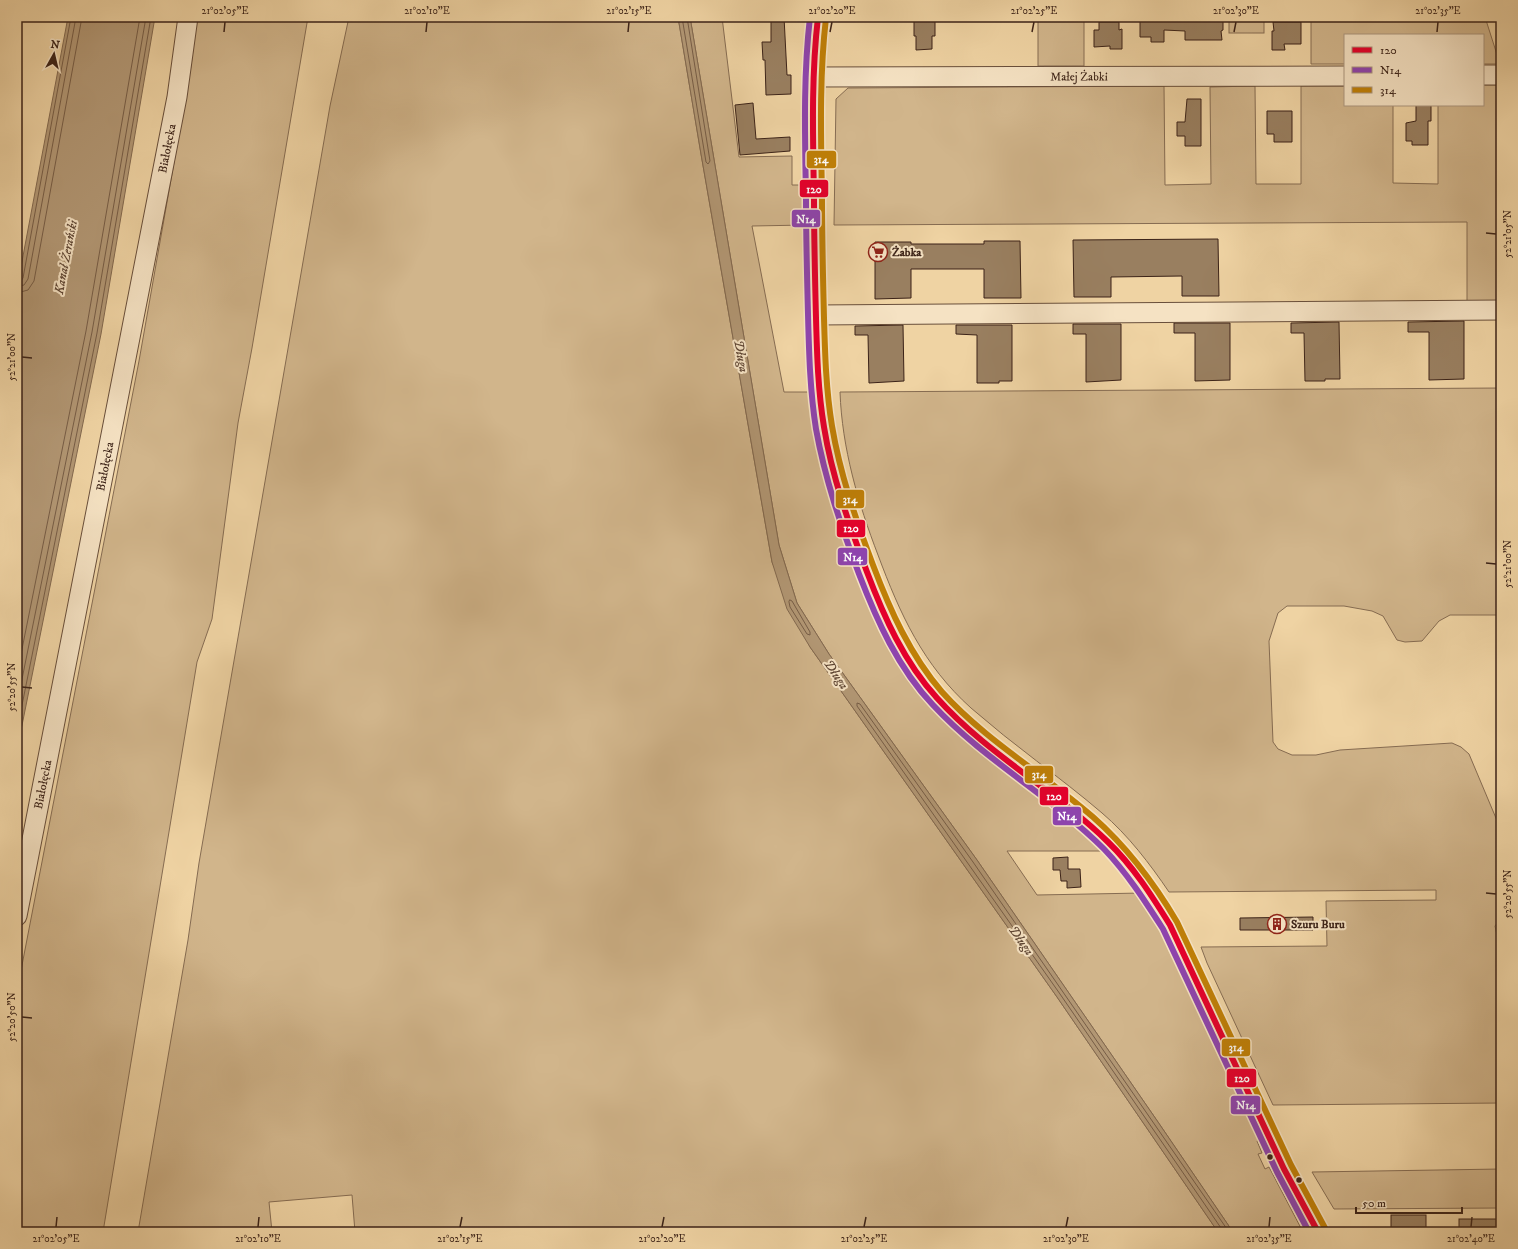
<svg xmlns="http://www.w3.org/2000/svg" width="1518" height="1249" font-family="'IM FELL DW Pica',serif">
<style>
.green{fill:#d1b58b;stroke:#866c52}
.water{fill:#b29774;stroke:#83694f}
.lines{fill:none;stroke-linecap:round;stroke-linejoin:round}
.shore{stroke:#775d46;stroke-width:1}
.building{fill:#997f60;stroke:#3c2318}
.minor-casing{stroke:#694f3b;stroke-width:21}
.minor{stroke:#f5e2c3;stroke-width:19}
.bus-1-casing{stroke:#f5e2c3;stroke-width:9}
.bus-2-casing{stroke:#f5e2c3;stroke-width:9}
.bus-3-casing{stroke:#f5e2c3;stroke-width:9}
.bus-1{stroke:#e4002b;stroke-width:6}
.bus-2{stroke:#8e44ad;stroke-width:6}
.bus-3{stroke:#bf7f07;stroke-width:6}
.ticks{fill:none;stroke:#3c2318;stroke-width:1.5}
.bus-dot{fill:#3c2318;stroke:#f5e2c3;stroke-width:1.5}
.labels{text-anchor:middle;stroke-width:4;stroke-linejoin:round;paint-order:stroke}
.street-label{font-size:12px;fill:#3c2318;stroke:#f5e2c3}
.poi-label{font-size:12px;font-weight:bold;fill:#3c2318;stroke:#f5e2c3;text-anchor:start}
.water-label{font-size:13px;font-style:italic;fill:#5f4634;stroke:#f5e2c3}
.line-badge{stroke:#f5e2c3;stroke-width:1.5}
.badge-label{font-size:11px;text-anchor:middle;font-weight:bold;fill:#fff}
.neatline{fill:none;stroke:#3c2318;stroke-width:1.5}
.ticks-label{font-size:10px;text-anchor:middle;fill:#3c2318}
</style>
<rect width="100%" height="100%" fill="#efd3a3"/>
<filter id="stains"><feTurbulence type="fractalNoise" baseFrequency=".005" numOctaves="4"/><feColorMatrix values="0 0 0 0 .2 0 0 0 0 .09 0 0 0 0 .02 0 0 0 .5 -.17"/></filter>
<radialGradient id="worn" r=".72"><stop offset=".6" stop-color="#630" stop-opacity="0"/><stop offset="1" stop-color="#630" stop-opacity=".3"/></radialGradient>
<!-- green -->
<g class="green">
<polygon points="197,17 308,17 252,348 238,423 212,619 197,662 103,1232 17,1232 17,991 139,361 191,66"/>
<polygon points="349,17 678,17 701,154 772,562 810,647 1057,997 1218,1232 355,1232 352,1195 269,1202 272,1232 138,1232 188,940 199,863 330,106"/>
<polygon points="690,17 722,17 739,157 792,156 792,185 805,185 807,225 752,226 784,392 814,392 895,651 1108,851 1007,851 1037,895 1142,893 1164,930 1262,1139 1257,1141 1262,1153 1258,1154 1265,1169 1269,1167 1303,1232 1233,1232 1158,1122 977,860 829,654 797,603 779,545"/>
<rect x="1038" y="17" width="46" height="49"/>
<rect x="1229" y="17" width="35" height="16"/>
<polygon points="1311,17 1485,17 1500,64 1483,64 1483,35 1345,35 1345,64 1311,64"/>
<polygon points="1483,85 1501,85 1501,303 1467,303 1467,222 834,225 836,99 848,88 1164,86 1165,185 1211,184 1210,87 1255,86 1256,184 1301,184 1301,86 1345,86 1345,105 1393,105 1393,183 1438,184 1438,105 1483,105"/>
<path d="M1501,388V615H1450L1439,621L1422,641L1405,642L1397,640L1383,616L1372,611L1344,606H1287L1278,613L1269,641L1273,742L1278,749L1292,755H1316L1340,750L1452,743L1461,747L1469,754L1501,830V918L1495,926L1498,940L1501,943V1103L1273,1105L1207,963L1201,947L1327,946L1326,901L1436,900V890L1169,892C1150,864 1128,835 1102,813C1060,777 1013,745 971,708C923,665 900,614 878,555C858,503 842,448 840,392Z"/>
<polygon points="1501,1169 1501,1208 1334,1209 1312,1172"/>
</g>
<!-- water -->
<g class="water">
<polygon points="68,17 155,17 101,334 17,750 17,288"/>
<polygon points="678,17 690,17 779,545 797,603 829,654 977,860 1158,1122 1233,1232 1218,1232 1057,997 810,647 787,609 772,562 701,154"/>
</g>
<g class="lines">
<!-- shore -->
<g class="shore">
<polyline points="682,17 706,162 708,164 710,161 687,17"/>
<polyline points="17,282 21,281 23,278 71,17"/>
<polyline points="17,287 24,285 28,279 76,17"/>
<polyline points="17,293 28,290 34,281 82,17"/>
<polygon points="790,600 792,601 810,632 810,635 807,634 790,607 789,602"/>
<polyline points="17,674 86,331 140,17"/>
<polyline points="17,704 92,332 146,17"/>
<polyline points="17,730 97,333 151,17"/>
<polyline points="1221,1232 1221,1228 1060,994 857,706 857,703 860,704 973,862 1229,1232"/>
</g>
</g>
<!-- building -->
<g class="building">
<polygon points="771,17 784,17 787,75 791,75 791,94 766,95 765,60 763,60 762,42 771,42"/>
<polygon points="914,17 935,17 935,36 932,36 932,49 916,50 916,36 914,36"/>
<polygon points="1140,17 1223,17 1223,30 1221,31 1222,40 1185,40 1185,31 1164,30 1164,42 1151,42 1151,37 1140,37"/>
<polygon points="1099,22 1119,22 1119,30 1122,29 1122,49 1110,49 1110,46 1094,47 1094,30 1099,30"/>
<polygon points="1273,22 1301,22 1301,44 1284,44 1285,50 1272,50 1272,31 1274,31"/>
<polygon points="1187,99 1201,99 1201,146 1185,146 1185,136 1177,136 1177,122 1185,122"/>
<polygon points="753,103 756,139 790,137 790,151 740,155 735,105"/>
<polygon points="1416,105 1431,105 1431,121 1428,121 1428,145 1412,145 1412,141 1406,141 1406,123 1416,121"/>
<polygon points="1267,111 1292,111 1292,142 1274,142 1274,134 1267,134"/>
<polygon points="1218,239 1219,296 1182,296 1182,276 1111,277 1111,297 1074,297 1073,240"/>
<polygon points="984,241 1020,241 1021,298 984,298 984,269 911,269 911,298 875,299 875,242 911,242 911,244 984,244"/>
<polygon points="1464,321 1464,379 1429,380 1429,332 1408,332 1408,322"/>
<polygon points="1339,322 1340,379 1325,379 1325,381 1305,381 1304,333 1291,333 1291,323"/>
<polygon points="1174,323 1230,323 1230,380 1195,381 1195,333 1174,333"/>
<polygon points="1073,324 1121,324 1121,380 1086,382 1086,334 1073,334"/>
<polygon points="903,325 904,381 869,383 868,335 855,335 855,326"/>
<polygon points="956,325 1012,325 1012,381 999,381 999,383 977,383 977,335 956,334"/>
<polygon points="1068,857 1068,869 1080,869 1081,887 1067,888 1067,881 1061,881 1060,870 1053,870 1053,858"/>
<polygon points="1313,917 1313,930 1240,930 1240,918"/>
<rect x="1391" y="1215" width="35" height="17"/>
<rect x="1459" y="1219" width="42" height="13"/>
</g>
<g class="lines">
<defs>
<g id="minor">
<path d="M818,17C810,77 813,138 814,199C814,240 815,282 816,324C817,351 817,379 821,407C828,462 845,515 865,567C882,614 903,660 937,698C987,753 1055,790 1108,842C1133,867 1152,896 1170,925L1284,1169L1305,1210L1318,1232"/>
<polyline points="1483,75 1501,75"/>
<path id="s1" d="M813,77L1345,76"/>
<polyline points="816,315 1501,310"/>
<path id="s2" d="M17,916L177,97L188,17"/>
</g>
</defs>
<!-- minor casing -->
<use href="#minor" class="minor-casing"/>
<!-- minor -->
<use href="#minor" class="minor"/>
<defs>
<path id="bus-1" d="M818,17C811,78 813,138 814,199C814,239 815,278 816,318C817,355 818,391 824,427C832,477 849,524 867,572C884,617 904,662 937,698C987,754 1055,790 1108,842C1133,866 1152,896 1170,925L1284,1169L1318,1232"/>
<path id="bus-2" d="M810,17C803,78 805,138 806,199C806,238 807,276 808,314C809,353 810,391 816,429C825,479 841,526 859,574C877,621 898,668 933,705C984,760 1051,796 1104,849C1127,873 1145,901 1163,929L1277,1172L1309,1232"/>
<path id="bus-3" d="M826,18C819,78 821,138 822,199C822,239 823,278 824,318C825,354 826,390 832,426C840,474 856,520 873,565C890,610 910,655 942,692C986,741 1044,774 1093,817C1127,847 1154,883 1177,922L1291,1165L1325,1228"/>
</defs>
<!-- bus-1 casing -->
<use href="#bus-1" class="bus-1-casing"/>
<!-- bus-2 casing -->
<use href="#bus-2" class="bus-2-casing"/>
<!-- bus-3 casing -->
<use href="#bus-3" class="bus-3-casing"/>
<!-- bus-1 -->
<use href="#bus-1" class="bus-1"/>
<!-- bus-2 -->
<use href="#bus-2" class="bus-2"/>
<!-- bus-3 -->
<use href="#bus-3" class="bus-3"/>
</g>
<!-- ticks -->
<path class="ticks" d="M224,32L225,22M426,32L427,22M628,32L629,22M830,32L832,22M1032,32L1034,22M1234,32L1236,22M1437,32L1438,22M1486,233L1496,234M22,357L32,358M1486,563L1496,564M22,687L32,688M1486,893L1496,894M22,1017L32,1018M56,1227L57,1217M258,1227L259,1217M460,1227L462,1217M662,1227L664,1217M864,1227L866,1217M1066,1227L1068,1217M1269,1227L1270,1217M1471,1227L1472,1217"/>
<!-- icons -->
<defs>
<symbol id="supermarket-ring" viewBox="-11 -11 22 22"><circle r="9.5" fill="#f5e2c3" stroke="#8f2418" stroke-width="1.5"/><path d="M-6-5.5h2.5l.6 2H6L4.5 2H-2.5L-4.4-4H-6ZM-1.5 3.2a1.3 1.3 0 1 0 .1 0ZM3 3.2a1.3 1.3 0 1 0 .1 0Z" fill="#8f2418"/></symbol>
<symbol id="building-ring" viewBox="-11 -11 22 22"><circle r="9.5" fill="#f5e2c3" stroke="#8f2418" stroke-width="1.5"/><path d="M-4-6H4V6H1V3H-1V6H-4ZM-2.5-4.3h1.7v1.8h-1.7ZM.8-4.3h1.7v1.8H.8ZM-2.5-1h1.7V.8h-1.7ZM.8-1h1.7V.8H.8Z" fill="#8f2418"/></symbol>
</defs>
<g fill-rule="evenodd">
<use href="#supermarket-ring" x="867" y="241" width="22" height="22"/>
<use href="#building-ring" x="1266" y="913" width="22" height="22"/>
</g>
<!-- markers -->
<g class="bus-dot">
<circle cx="1270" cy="1157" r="3.5"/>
<circle cx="1299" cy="1180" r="3.5"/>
</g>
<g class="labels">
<!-- street labels -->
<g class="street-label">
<text dy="4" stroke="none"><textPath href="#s1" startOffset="266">Małej Żabki</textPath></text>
<text dy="4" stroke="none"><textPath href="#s2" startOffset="782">Białołęcka</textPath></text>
<text dy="4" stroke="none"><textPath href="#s2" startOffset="458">Białołęcka</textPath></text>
<text dy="4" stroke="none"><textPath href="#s2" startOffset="134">Białołęcka</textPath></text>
</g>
<!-- poi labels -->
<g class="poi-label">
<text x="892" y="256">Żabka</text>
<text x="1291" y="928">Szuru Buru</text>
</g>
<!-- water labels -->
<g class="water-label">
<text transform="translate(65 257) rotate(-79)" y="5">Kanał Żerański</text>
<text transform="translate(742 356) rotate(80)" y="5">Długa</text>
<text transform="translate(837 674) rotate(56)" y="5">Długa</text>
<text transform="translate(1022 940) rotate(55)" y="5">Długa</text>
</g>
</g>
<g class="line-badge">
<rect x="806" y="150" width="31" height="19" rx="4" fill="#bf7f07"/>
<rect x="799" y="179" width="30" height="19" rx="4" fill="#e4002b"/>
<rect x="791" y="209" width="30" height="19" rx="4" fill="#8e44ad"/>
<rect x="835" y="489" width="30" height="20" rx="4" fill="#bf7f07"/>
<rect x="836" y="519" width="30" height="19" rx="4" fill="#e4002b"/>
<rect x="837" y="547" width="31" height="19" rx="4" fill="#8e44ad"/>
<rect x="1024" y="765" width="30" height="19" rx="4" fill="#bf7f07"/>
<rect x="1039" y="786" width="30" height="20" rx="4" fill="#e4002b"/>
<rect x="1052" y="806" width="30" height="20" rx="4" fill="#8e44ad"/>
<rect x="1221" y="1038" width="30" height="19" rx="4" fill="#bf7f07"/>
<rect x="1226" y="1068" width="31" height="20" rx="4" fill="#e4002b"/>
<rect x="1230" y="1095" width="31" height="20" rx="4" fill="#8e44ad"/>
</g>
<g class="badge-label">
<text x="821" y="163">314</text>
<text x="814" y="193">120</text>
<text x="806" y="223">N14</text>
<text x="850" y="503">314</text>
<text x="851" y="532">120</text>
<text x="853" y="561">N14</text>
<text x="1039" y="778">314</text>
<text x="1054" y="800">120</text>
<text x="1067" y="820">N14</text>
<text x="1236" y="1051">314</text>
<text x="1242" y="1082">120</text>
<text x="1246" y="1109">N14</text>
</g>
<!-- margin -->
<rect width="1518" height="1249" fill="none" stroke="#efd3a3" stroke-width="44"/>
<!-- legend -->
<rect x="1344" y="34" width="140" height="72" fill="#f5e2c3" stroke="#ab967f"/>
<rect x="1352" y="47" width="20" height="6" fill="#e4002b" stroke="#ab967f"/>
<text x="1380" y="54" font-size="12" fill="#3c2318">120</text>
<rect x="1352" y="67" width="20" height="6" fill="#8e44ad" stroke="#ab967f"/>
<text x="1380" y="74" font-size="12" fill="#3c2318">N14</text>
<rect x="1352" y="87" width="20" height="6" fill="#bf7f07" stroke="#ab967f"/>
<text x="1380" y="94" font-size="12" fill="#3c2318">314</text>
<!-- north arrow -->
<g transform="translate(54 54) rotate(8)" stroke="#f5e2c3" stroke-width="3" paint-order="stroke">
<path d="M0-3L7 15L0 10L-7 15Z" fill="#3c2318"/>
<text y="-6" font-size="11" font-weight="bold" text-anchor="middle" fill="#3c2318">N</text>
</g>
<!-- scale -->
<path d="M1356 1207v6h106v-6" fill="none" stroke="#3c2318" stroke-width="2"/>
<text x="1362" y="1207" font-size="12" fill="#3c2318" stroke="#f5e2c3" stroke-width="3" paint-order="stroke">50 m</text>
<rect x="22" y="22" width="1474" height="1205" class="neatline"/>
<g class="ticks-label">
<text x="225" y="14">21°02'05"E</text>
<text x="427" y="14">21°02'10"E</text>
<text x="629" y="14">21°02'15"E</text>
<text x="832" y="14">21°02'20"E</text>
<text x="1034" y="14">21°02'25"E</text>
<text x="1236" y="14">21°02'30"E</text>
<text x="1438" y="14">21°02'35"E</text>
<text transform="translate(1507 234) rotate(-90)" y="4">52°21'05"N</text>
<text transform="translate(11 357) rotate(-90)" y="4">52°21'00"N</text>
<text transform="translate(1507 564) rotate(-90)" y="4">52°21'00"N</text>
<text transform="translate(11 687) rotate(-90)" y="4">52°20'55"N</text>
<text transform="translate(1507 894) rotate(-90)" y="4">52°20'55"N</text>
<text transform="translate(11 1017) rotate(-90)" y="4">52°20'50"N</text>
<text x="56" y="1242">21°02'05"E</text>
<text x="258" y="1242">21°02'10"E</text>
<text x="460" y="1242">21°02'15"E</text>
<text x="662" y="1242">21°02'20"E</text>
<text x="864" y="1242">21°02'25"E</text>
<text x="1066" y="1242">21°02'30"E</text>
<text x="1269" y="1242">21°02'35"E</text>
<text x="1471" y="1242">21°02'40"E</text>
</g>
<rect width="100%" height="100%" filter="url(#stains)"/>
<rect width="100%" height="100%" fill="url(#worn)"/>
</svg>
